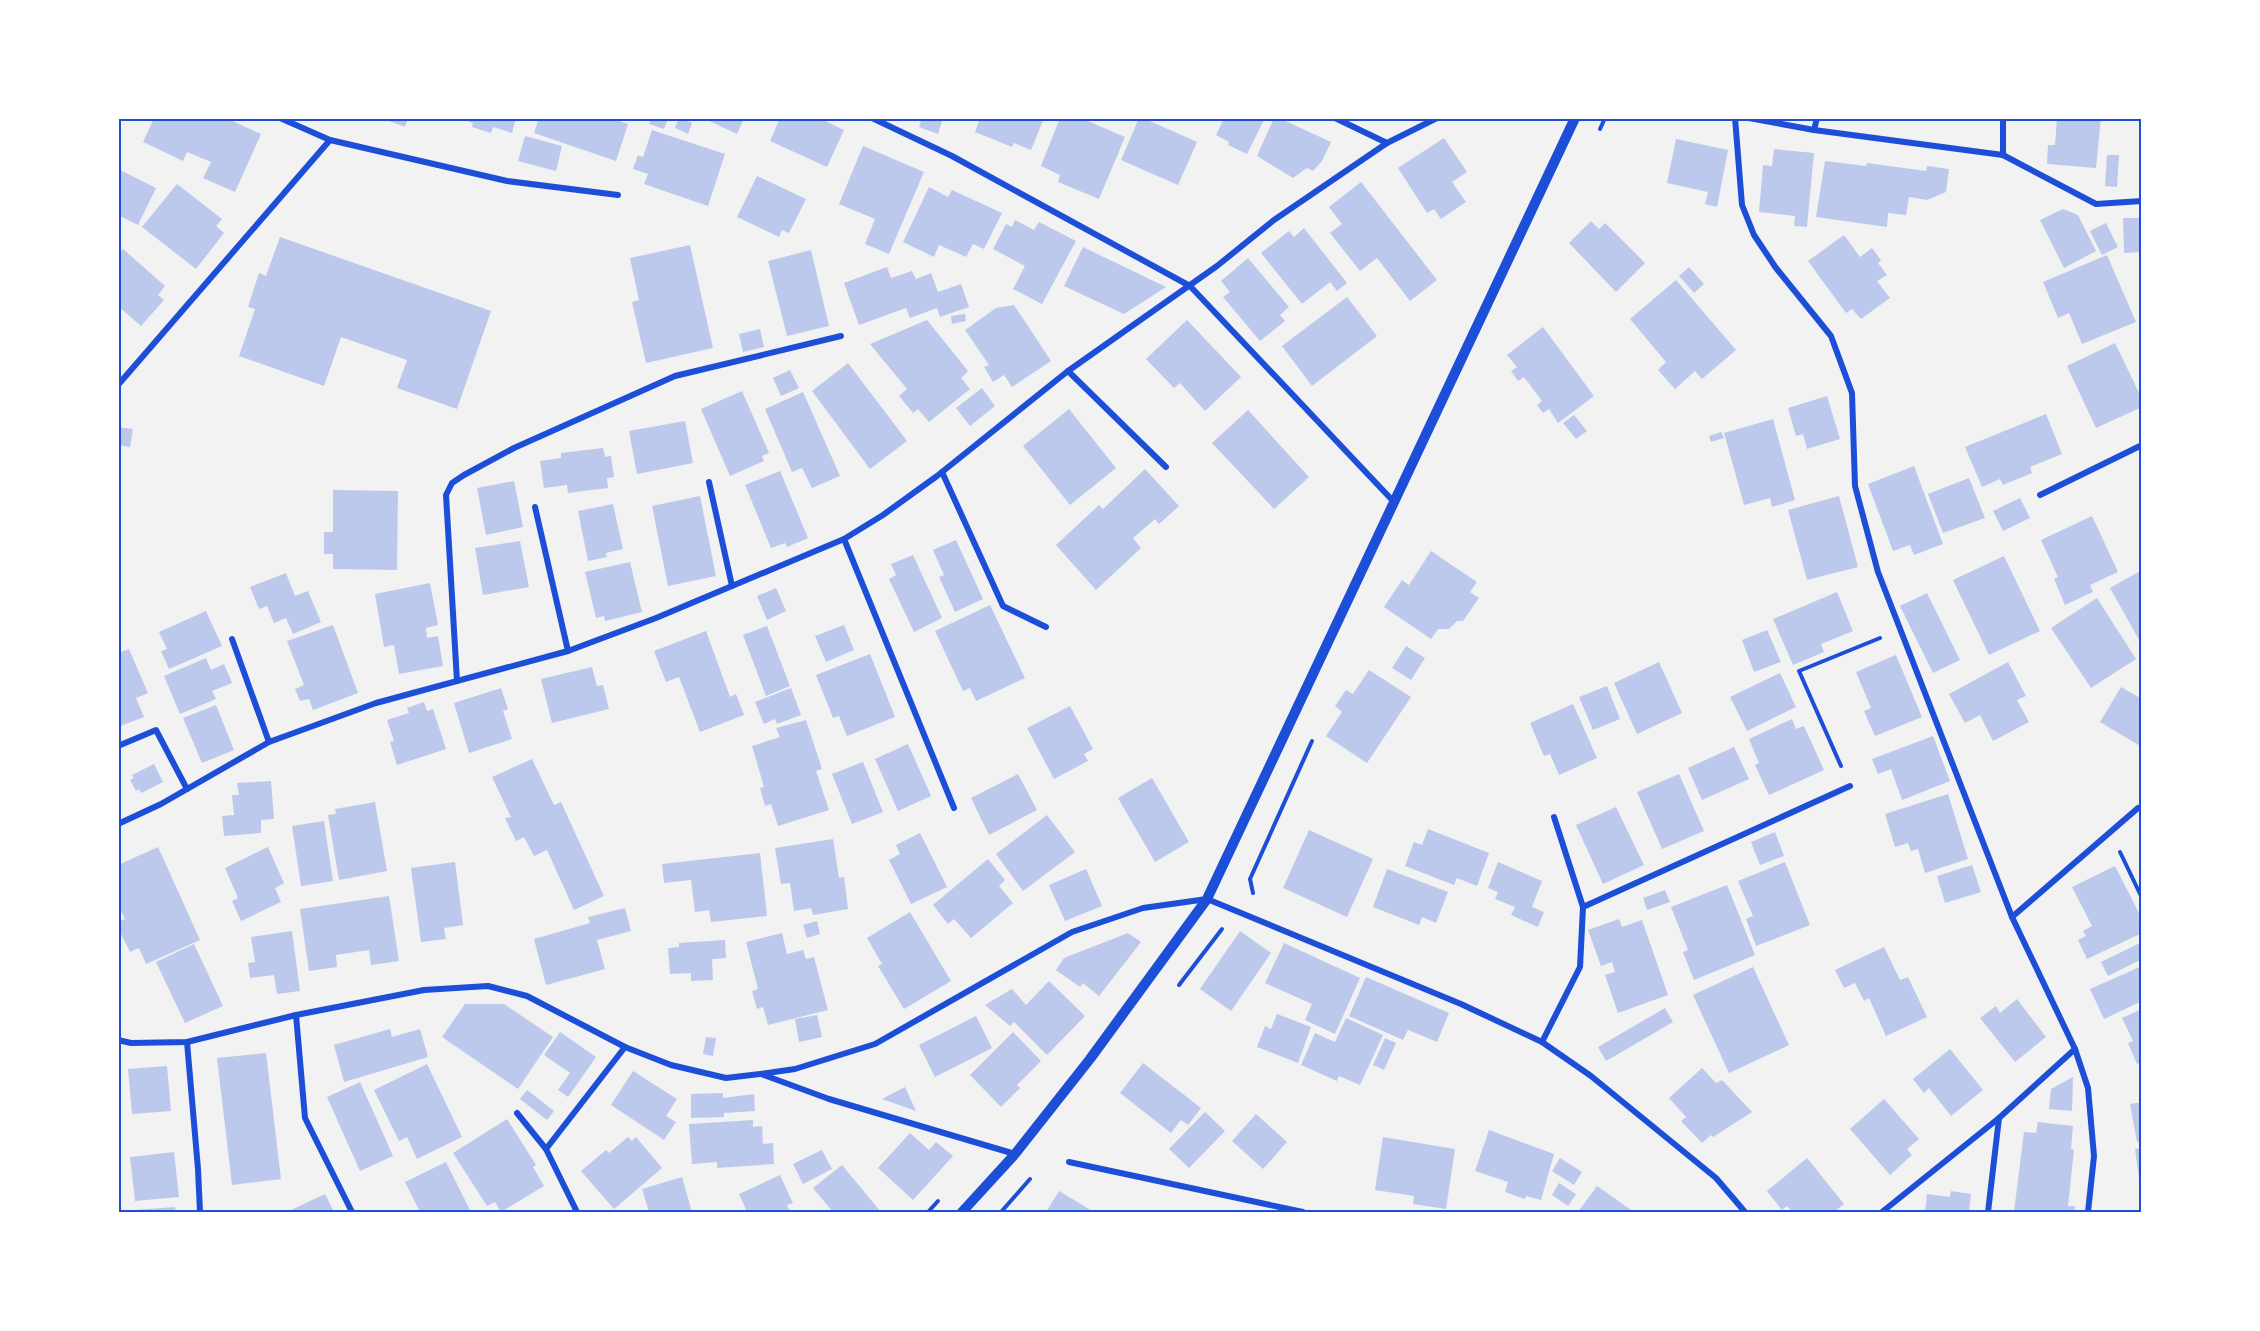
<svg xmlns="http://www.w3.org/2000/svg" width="2260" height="1331" font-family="Lora,serif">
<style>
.building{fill:#bdc9ec}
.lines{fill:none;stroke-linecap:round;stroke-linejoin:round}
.path{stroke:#1d4ed8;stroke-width:4}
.minor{stroke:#1d4ed8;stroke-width:6}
.tertiary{stroke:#1d4ed8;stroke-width:10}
.neatline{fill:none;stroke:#1d4ed8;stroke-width:2}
</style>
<rect width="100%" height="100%" fill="#f2f2f2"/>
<!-- building -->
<g class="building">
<polygon points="154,118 226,118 261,134 235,192 203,178 211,162 187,152 183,161 143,142"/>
<polygon points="381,118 408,118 405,127"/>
<polygon points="516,118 512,133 493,127 491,133 472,127 473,123 462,119"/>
<polygon points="539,118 611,118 628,124 616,161 534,133"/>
<polygon points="651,118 667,121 664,129 649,124"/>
<polygon points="679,118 692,123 688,134 675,128"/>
<polygon points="703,118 744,118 737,134"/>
<polygon points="780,118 819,118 844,130 827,167 770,141"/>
<polygon points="922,118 943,118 938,134 919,127"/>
<polygon points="980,118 1044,118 1031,150 1014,143 1012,147 975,132"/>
<polygon points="1060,118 1081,118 1125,137 1099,199 1058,182 1060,175 1041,166"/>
<polygon points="1139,118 1143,118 1197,142 1178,185 1121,160"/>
<polygon points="1224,118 1265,118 1247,154 1228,145 1229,142 1216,135"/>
<polygon points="1274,118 1279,118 1331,142 1322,161 1313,171 1307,168 1293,178 1257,156"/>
<polygon points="2057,118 2101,118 2096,168 2047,164 2048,145 2055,145"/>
<polygon points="652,130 725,154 708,206 644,184 648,174 633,169 638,155 643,157"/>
<polygon points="525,136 562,146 556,171 518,161"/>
<polygon points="1444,138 1467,172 1452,182 1466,202 1441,219 1434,209 1427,213 1398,168"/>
<polygon points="1676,139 1728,150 1717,207 1705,204 1708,192 1667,183"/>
<polygon points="863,146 924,172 889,254 865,244 875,219 839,204"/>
<polygon points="1774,149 1814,153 1807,227 1794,226 1795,216 1759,212 1763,165 1772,166"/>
<polygon points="2107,155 2119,155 2117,187 2105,186"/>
<polygon points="1825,161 1866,166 1867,163 1926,171 1927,166 1949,169 1946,192 1927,200 1909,197 1906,215 1888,213 1887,227 1816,217"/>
<polygon points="118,169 156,188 138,225 118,215"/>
<polygon points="757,176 806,199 789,233 782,230 779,237 737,217"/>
<polygon points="1361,182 1437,280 1410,301 1377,258 1360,271 1330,233 1342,224 1329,207"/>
<polygon points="177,184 222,219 216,226 224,233 196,269 142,227"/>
<polygon points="929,187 948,197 952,190 1002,213 984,249 973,244 966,257 939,245 934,257 903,242"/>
<polygon points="2063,209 2078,215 2096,251 2064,268 2040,220"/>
<polygon points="2123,218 2142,218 2142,252 2124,253"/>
<polygon points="1015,220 1034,230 1039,222 1076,241 1042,304 1013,289 1025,266 993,249 1006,224 1012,227"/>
<polygon points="1591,221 1599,229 1605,223 1645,263 1616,292 1569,243"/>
<polygon points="2106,223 2118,247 2102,255 2090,231"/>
<polygon points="1304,228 1347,283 1337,291 1330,282 1302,304 1261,253 1289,231 1294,237"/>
<polygon points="1844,235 1860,257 1872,248 1881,260 1878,263 1887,275 1877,281 1890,298 1861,319 1852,309 1846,313 1808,261"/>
<polygon points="280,237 491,311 457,409 397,388 407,360 341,337 324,386 239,356 255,309 248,307 259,273 266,276"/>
<polygon points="690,245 713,348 646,363 632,302 639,300 630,258"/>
<polygon points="1083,247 1166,287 1124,314 1064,286"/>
<polygon points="123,249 165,286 158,295 164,300 141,326 118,306 118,254"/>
<polygon points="811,250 829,326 787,336 768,261"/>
<polygon points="2107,255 2136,322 2082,344 2069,313 2058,318 2043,282"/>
<polygon points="1248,258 1289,307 1280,315 1285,321 1260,341 1223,297 1230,292 1221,281"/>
<polygon points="887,267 891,278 912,271 916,279 931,273 938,292 961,284 969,307 940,317 937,308 910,318 906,308 859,325 844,283"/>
<polygon points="1689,267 1704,284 1694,293 1679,276"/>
<polygon points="1676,280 1736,350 1702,379 1695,371 1675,389 1658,370 1666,362 1630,319"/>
<polygon points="1347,297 1377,336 1312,386 1282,346"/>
<polygon points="1014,305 1051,361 1012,387 1004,375 993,382 984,367 989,365 965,330 996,308"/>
<polygon points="965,314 966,321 952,324 951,316"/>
<polygon points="927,320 968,371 961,378 970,389 929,422 918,409 913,413 899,396 907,389 870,344"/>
<polygon points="1187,320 1241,377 1205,411 1180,383 1174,388 1146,359"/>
<polygon points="1543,327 1594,396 1558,423 1549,409 1543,413 1537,405 1542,401 1524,377 1518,381 1511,371 1517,367 1507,355"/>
<polygon points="760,329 764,347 743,352 739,334"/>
<polygon points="2115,343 2142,399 2142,407 2096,428 2067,366"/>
<polygon points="848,363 907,441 870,469 812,391"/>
<polygon points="790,370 799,388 781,396 773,378"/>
<polygon points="982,388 995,406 970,426 956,408"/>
<polygon points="742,391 769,453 762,456 764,461 730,476 701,409"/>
<polygon points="803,392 840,476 812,488 802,468 792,472 765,409"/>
<polygon points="1827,396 1840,439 1807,449 1803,434 1796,436 1788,408"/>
<polygon points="1069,409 1116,468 1070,505 1023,446"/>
<polygon points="1248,410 1309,477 1274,509 1212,443"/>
<polygon points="2046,414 2062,454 2030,467 2032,473 2003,485 2000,479 1982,487 1965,447"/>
<polygon points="1574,415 1587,431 1576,439 1563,423"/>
<polygon points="1773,419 1795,500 1772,507 1770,498 1744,505 1724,433"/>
<polygon points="685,421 693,463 637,474 629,431"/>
<polygon points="118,427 133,429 130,447 118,445"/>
<polygon points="1721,432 1724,438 1711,442 1709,436"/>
<polygon points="603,448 605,457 611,456 614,477 607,478 608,488 568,493 567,485 544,488 540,461 561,458 561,453"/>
<polygon points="1914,466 1943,544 1914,555 1910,545 1893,551 1868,484"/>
<polygon points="1145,469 1179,506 1159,524 1155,519 1133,538 1141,548 1096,590 1056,545 1099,505 1103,509"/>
<polygon points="780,471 808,538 787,547 785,543 771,548 745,485"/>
<polygon points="1969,478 1985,518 1943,533 1928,494"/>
<polygon points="514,481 523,527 486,535 477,488"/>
<polygon points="333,490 398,491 397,570 333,569 333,554 324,554 324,532 333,532"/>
<polygon points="700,496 716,576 668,586 652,506"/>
<polygon points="1839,496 1858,567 1807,580 1788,510"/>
<polygon points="2020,498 2030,518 2003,531 1993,511"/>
<polygon points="613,504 623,549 606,553 607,557 588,561 578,511"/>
<polygon points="2092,516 2118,572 2090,585 2093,592 2065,605 2054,579 2058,577 2041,540"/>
<polygon points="956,540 983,599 955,612 939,577 944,575 933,550"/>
<polygon points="520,541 529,587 483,595 475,548"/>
<polygon points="1431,551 1477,582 1470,592 1479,598 1463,621 1457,621 1449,629 1438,629 1431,639 1384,607 1402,580 1409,585"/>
<polygon points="913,555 942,618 914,632 889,579 896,575 891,564"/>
<polygon points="2004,556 2040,631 1989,655 1953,580"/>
<polygon points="630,562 642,612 605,621 604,616 596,618 585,572"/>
<polygon points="2142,570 2142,645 2110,588"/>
<polygon points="286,573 295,596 308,591 321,622 293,634 286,618 274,623 267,606 259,609 250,587"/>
<polygon points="430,583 438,625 426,628 427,638 438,636 443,666 399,674 394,645 384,647 375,594"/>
<polygon points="776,588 786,611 767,620 757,596"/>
<polygon points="1837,592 1853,631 1821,644 1824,652 1793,665 1773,619"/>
<polygon points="1927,593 1960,660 1933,673 1900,606"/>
<polygon points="2097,598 2136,659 2091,688 2051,628"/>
<polygon points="990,605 1025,678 976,701 970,688 963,691 935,631"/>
<polygon points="206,611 222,646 169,669 161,651 167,649 159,632"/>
<polygon points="333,625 358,693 313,710 309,699 300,701 295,689 304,685 287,641"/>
<polygon points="844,625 854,650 826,662 815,636"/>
<polygon points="767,626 790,686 766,696 743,635"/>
<polygon points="1767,630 1781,662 1754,672 1742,640"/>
<polygon points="706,631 730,697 736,694 744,715 700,732 679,677 666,682 654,651"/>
<polygon points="1406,646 1425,658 1411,680 1392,668"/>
<polygon points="129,649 148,693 136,698 144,717 118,727 118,653"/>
<polygon points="870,654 895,717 847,736 839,716 833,718 816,675"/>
<polygon points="1896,655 1922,717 1875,736 1864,711 1871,708 1856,672"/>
<polygon points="206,658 211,670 224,664 232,683 212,691 216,699 180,714 164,676"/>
<polygon points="1659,662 1682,713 1637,734 1614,683"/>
<polygon points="2008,662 2026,696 2017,700 2029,722 1993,741 1980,715 1965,723 1949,694"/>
<polygon points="592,667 597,686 603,685 609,709 552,723 541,679"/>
<polygon points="1369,670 1411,697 1367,763 1326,736 1342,712 1335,706 1346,690 1353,694"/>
<polygon points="1780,673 1796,707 1747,731 1730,697"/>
<polygon points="1607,686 1620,719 1593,730 1579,697"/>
<polygon points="2121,687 2142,699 2142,747 2100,722"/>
<polygon points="501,688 508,709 503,711 512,739 469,753 454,703"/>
<polygon points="791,688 801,715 777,724 775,719 764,724 755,702"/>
<polygon points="424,702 427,711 433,709 446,749 397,765 390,742 394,741 387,720 409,713 407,708"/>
<polygon points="1573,704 1597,758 1559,775 1550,754 1544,756 1530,723"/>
<polygon points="216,705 234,750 202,763 183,718"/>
<polygon points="1070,706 1093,749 1084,754 1088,761 1054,779 1027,728"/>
<polygon points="1792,719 1796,729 1804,726 1824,770 1769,795 1755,765 1759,763 1749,739"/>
<polygon points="806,720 822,769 816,771 829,810 778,826 771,804 765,806 760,788 764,787 752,746 780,737 776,728"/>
<polygon points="1933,736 1950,781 1902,800 1891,769 1878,774 1872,759"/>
<polygon points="908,744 931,796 898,811 875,759"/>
<polygon points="1734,747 1749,779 1702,800 1688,768"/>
<polygon points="532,759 554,805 561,802 604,896 574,910 547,850 534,856 524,837 516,841 505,818 511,817 492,777"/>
<polygon points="863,762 883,812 852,824 832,774"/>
<polygon points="154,764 163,782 141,793 139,789 136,791 130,780 134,778 132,775"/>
<polygon points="1018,774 1037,810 989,835 971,798"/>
<polygon points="1679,774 1704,831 1662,849 1637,792"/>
<polygon points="1152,778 1189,842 1155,862 1118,798"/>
<polygon points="271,781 274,819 261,820 261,833 224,836 222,816 234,815 232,795 239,795 237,783"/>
<polygon points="1948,794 1968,859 1925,873 1918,849 1911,851 1908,843 1895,847 1885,814"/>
<polygon points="375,802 387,871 339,880 328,815 336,814 335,809"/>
<polygon points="1616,807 1644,865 1603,884 1576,825"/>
<polygon points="1047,815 1075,852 1023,891 996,854"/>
<polygon points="324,821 333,881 301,886 292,826"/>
<polygon points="1428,829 1489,853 1477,886 1457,878 1454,885 1405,866 1414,842 1422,845"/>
<polygon points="1309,830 1373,859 1347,917 1283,888"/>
<polygon points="1775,832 1784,856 1760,865 1751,842"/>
<polygon points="920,833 947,887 911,904 889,860 900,854 896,845"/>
<polygon points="833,839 839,878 844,877 848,909 813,915 811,908 794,911 790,883 781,884 775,848"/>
<polygon points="158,847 200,940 146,964 139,948 130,952 118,928 118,922 125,919 118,904 118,865"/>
<polygon points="268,847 284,883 275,888 281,902 241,921 232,901 238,898 225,868"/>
<polygon points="760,853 767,916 711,922 709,910 695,912 691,880 664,883 662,864"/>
<polygon points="988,859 1005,880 999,886 1013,903 971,938 954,919 948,924 933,905"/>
<polygon points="455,862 463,925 444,928 446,939 421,942 411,868"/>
<polygon points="1498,862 1542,881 1532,907 1544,912 1538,927 1511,915 1515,907 1495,899 1498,892 1488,888"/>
<polygon points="1785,862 1810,925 1756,946 1746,919 1753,916 1738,881"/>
<polygon points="1972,865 1981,892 1945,903 1937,876"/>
<polygon points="2115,866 2142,919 2142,933 2087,959 2078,940 2086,936 2083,931 2092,926 2072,887"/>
<polygon points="1086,869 1102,906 1065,921 1049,885"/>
<polygon points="1387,869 1448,892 1436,923 1422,917 1419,925 1373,907"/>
<polygon points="1727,885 1755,955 1694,980 1683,952 1688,950 1671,907"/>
<polygon points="1665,890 1670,902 1647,910 1643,898"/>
<polygon points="389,896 399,961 371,965 369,950 336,955 337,967 309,971 300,909"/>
<polygon points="625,908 631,931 597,940 605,969 546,985 534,939 590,923 588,917"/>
<polygon points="910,912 951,981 904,1009 878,966 882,964 867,938"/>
<polygon points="1619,919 1622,927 1642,920 1668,995 1618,1013 1605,975 1615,972 1612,962 1601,966 1588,930"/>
<polygon points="817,921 820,934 807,938 803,925"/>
<polygon points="292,931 300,991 277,994 274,975 250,978 248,963 255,962 251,937"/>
<polygon points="1240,931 1271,953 1231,1011 1200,989"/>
<polygon points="782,933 787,954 803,950 806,959 814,957 828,1010 768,1025 763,1007 757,1009 752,991 758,989 746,942"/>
<polygon points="1128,933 1141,942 1099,996 1083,983 1080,987 1056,970 1064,958"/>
<polygon points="725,940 726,958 712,959 713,980 691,981 691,973 670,974 668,948 679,947 679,943"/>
<polygon points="2142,942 2142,959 2108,976 2101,962"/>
<polygon points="1284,943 1360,978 1335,1034 1305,1020 1312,1004 1265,983"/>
<polygon points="194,944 223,1006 185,1023 156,962"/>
<polygon points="1884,947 1900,980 1908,977 1927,1017 1886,1036 1869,998 1864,1001 1855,983 1844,988 1835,970"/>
<polygon points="2142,966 2142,1001 2104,1019 2090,989"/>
<polygon points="1753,967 1789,1045 1729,1073 1693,995"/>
<polygon points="1366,977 1449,1013 1437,1042 1408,1030 1403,1040 1349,1016"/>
<polygon points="1049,981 1085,1016 1047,1055 1014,1022 1010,1026 985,1005 1012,989 1026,1005"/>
<polygon points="2017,999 2046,1037 2015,1062 1980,1018 1996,1006 2000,1013"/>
<polygon points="465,1004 504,1004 553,1037 518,1089 442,1037"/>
<polygon points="1665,1008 1673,1022 1606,1061 1598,1047"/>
<polygon points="2142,1009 2142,1062 2137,1064 2128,1043 2133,1041 2122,1018"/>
<polygon points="1277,1014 1311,1027 1298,1063 1257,1047 1265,1026 1271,1029"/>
<polygon points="817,1015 822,1037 799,1042 795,1019"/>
<polygon points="976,1016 992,1048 935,1077 919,1045"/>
<polygon points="1346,1018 1383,1035 1360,1085 1339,1076 1337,1081 1301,1065 1315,1033 1335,1042"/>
<polygon points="390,1029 392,1037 420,1029 428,1057 344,1082 334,1045"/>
<polygon points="560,1032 596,1057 568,1097 558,1090 570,1073 544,1055"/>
<polygon points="1013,1032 1041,1061 1017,1085 1020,1088 1001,1107 970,1075"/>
<polygon points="706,1037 716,1038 713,1056 703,1054"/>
<polygon points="1385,1038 1396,1043 1384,1070 1373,1065"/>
<polygon points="1950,1049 1983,1090 1951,1116 1929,1088 1924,1093 1913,1079"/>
<polygon points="266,1053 281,1179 232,1185 217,1058"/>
<polygon points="1143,1063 1201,1108 1188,1125 1181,1120 1171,1133 1120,1093"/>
<polygon points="427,1064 462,1137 417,1159 407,1137 399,1141 374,1090"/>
<polygon points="167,1066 171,1111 132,1114 128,1069"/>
<polygon points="1702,1068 1716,1083 1722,1080 1752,1112 1713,1137 1711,1135 1702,1143 1681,1121 1686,1117 1669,1098"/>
<polygon points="633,1071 677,1099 666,1116 676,1122 664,1140 611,1105"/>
<polygon points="2073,1077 2072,1111 2049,1109 2051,1089"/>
<polygon points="360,1082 393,1156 360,1171 327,1097"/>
<polygon points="905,1087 916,1111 882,1099"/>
<polygon points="527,1090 554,1111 547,1120 520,1099"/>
<polygon points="723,1093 723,1098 754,1094 755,1111 724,1113 724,1117 691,1118 691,1094"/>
<polygon points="1884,1099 1919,1139 1907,1149 1912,1155 1890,1175 1850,1129"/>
<polygon points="2142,1102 2142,1141 2137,1142 2130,1104"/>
<polygon points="1205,1112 1225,1131 1189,1168 1169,1149"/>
<polygon points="1256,1114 1287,1142 1263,1169 1232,1141"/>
<polygon points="507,1119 536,1165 533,1167 544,1186 501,1212 495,1202 487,1206 453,1153"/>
<polygon points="753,1120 753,1127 762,1126 763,1144 773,1143 774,1164 717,1168 717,1162 692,1164 689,1124"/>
<polygon points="2038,1122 2073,1126 2071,1149 2074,1150 2068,1206 2075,1206 2074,1212 2014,1212 2024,1132 2036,1133"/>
<polygon points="1489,1130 1554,1154 1541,1200 1526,1196 1525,1199 1505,1192 1508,1182 1475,1171"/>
<polygon points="910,1133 929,1150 936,1142 953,1156 913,1200 878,1168"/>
<polygon points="628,1137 632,1141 636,1137 662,1168 614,1209 581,1171 606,1150 609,1153"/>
<polygon points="1383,1137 1455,1149 1446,1209 1413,1204 1414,1196 1375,1190"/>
<polygon points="2142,1148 2142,1186 2140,1186 2135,1149"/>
<polygon points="822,1150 832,1169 803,1184 793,1164"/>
<polygon points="174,1152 179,1197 135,1201 130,1157"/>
<polygon points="1560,1158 1582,1172 1574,1185 1552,1171"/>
<polygon points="1807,1158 1844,1204 1834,1212 1793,1212 1787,1206 1782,1210 1767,1191"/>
<polygon points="446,1162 471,1212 420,1212 405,1182"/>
<polygon points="842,1165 881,1212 833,1212 813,1188"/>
<polygon points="780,1175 793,1203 787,1205 790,1212 747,1212 739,1194"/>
<polygon points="682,1177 692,1212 649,1212 642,1189"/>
<polygon points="1559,1183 1576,1194 1568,1206 1552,1195"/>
<polygon points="1597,1186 1634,1212 1578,1212"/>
<polygon points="1059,1191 1094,1212 1046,1212"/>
<polygon points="1951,1191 1971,1194 1969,1212 1925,1212 1927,1194 1950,1197"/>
<polygon points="325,1194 334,1212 287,1212"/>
<polygon points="175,1207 176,1212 134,1212 134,1210"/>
</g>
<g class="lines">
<!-- path -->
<g class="path">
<polyline points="1600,129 1605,118"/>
<polyline points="1841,766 1799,671 1880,638"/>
<polyline points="2120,852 2142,898"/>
<polyline points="1253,893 1250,879 1312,741"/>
<polyline points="1179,985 1222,929"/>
<polyline points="928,1212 938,1201"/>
<polyline points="1001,1212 1030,1179"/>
</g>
<!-- minor -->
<g class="minor">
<polyline points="280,118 330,140"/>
<polyline points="872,118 952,156 1190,286 1394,502"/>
<polyline points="1335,118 1387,143"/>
<polyline points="1735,118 1742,205 1754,235 1776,268 1831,336 1852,393 1855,486 1878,572 2012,917 2075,1049 2088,1088 2094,1156 2088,1212"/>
<polyline points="1749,118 1814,130 2003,155 2096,204 2142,201"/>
<polyline points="2003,118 2003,155"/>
<polyline points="1814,130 1817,118"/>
<polyline points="1068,371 1166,467"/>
<polyline points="118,385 330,140 507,181 618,195"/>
<polyline points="942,472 1003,606 1046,627"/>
<polyline points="709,482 732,586"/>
<polyline points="2040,495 2142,445"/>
<polyline points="535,507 568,651"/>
<polyline points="844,539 954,808"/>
<polyline points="232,639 269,742"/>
<polyline points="457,681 446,495 452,483 464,475 514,448 675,376 841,336"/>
<polyline points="118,746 156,730 187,789"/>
<polyline points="1554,817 1583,907"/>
<polyline points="118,824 161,804 269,742 376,703 568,651 656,618 844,539 883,515 937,476 1068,371 1217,266 1274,220 1387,143 1437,118"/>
<polyline points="2012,917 2138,808"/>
<polyline points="296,1015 305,1118 352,1212"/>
<polyline points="118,1040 131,1043 187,1042 296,1015 424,990 488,986 527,996 625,1047 671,1065 726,1078 760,1074 795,1069 875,1044 1072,932 1143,908 1207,899 1461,1004 1542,1042 1591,1076 1716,1178 1745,1212"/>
<polyline points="187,1042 198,1169 200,1212"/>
<polyline points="1542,1042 1580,967 1583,907 1850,786"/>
<polyline points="761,1074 829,1099 1015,1154"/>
<polyline points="517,1113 546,1149"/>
<polyline points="1069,1162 1303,1212"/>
<polyline points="577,1212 546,1149 625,1047"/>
<polyline points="1882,1212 1999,1118 2075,1049"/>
<polyline points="1988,1212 1999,1118"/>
</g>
<!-- tertiary -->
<polyline class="tertiary" points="962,1212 1015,1154 1090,1059 1207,899 1575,118"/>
</g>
<!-- border -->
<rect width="2260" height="1331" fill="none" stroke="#ffffff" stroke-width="240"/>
<rect x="120" y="120" width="2020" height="1091" class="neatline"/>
</svg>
